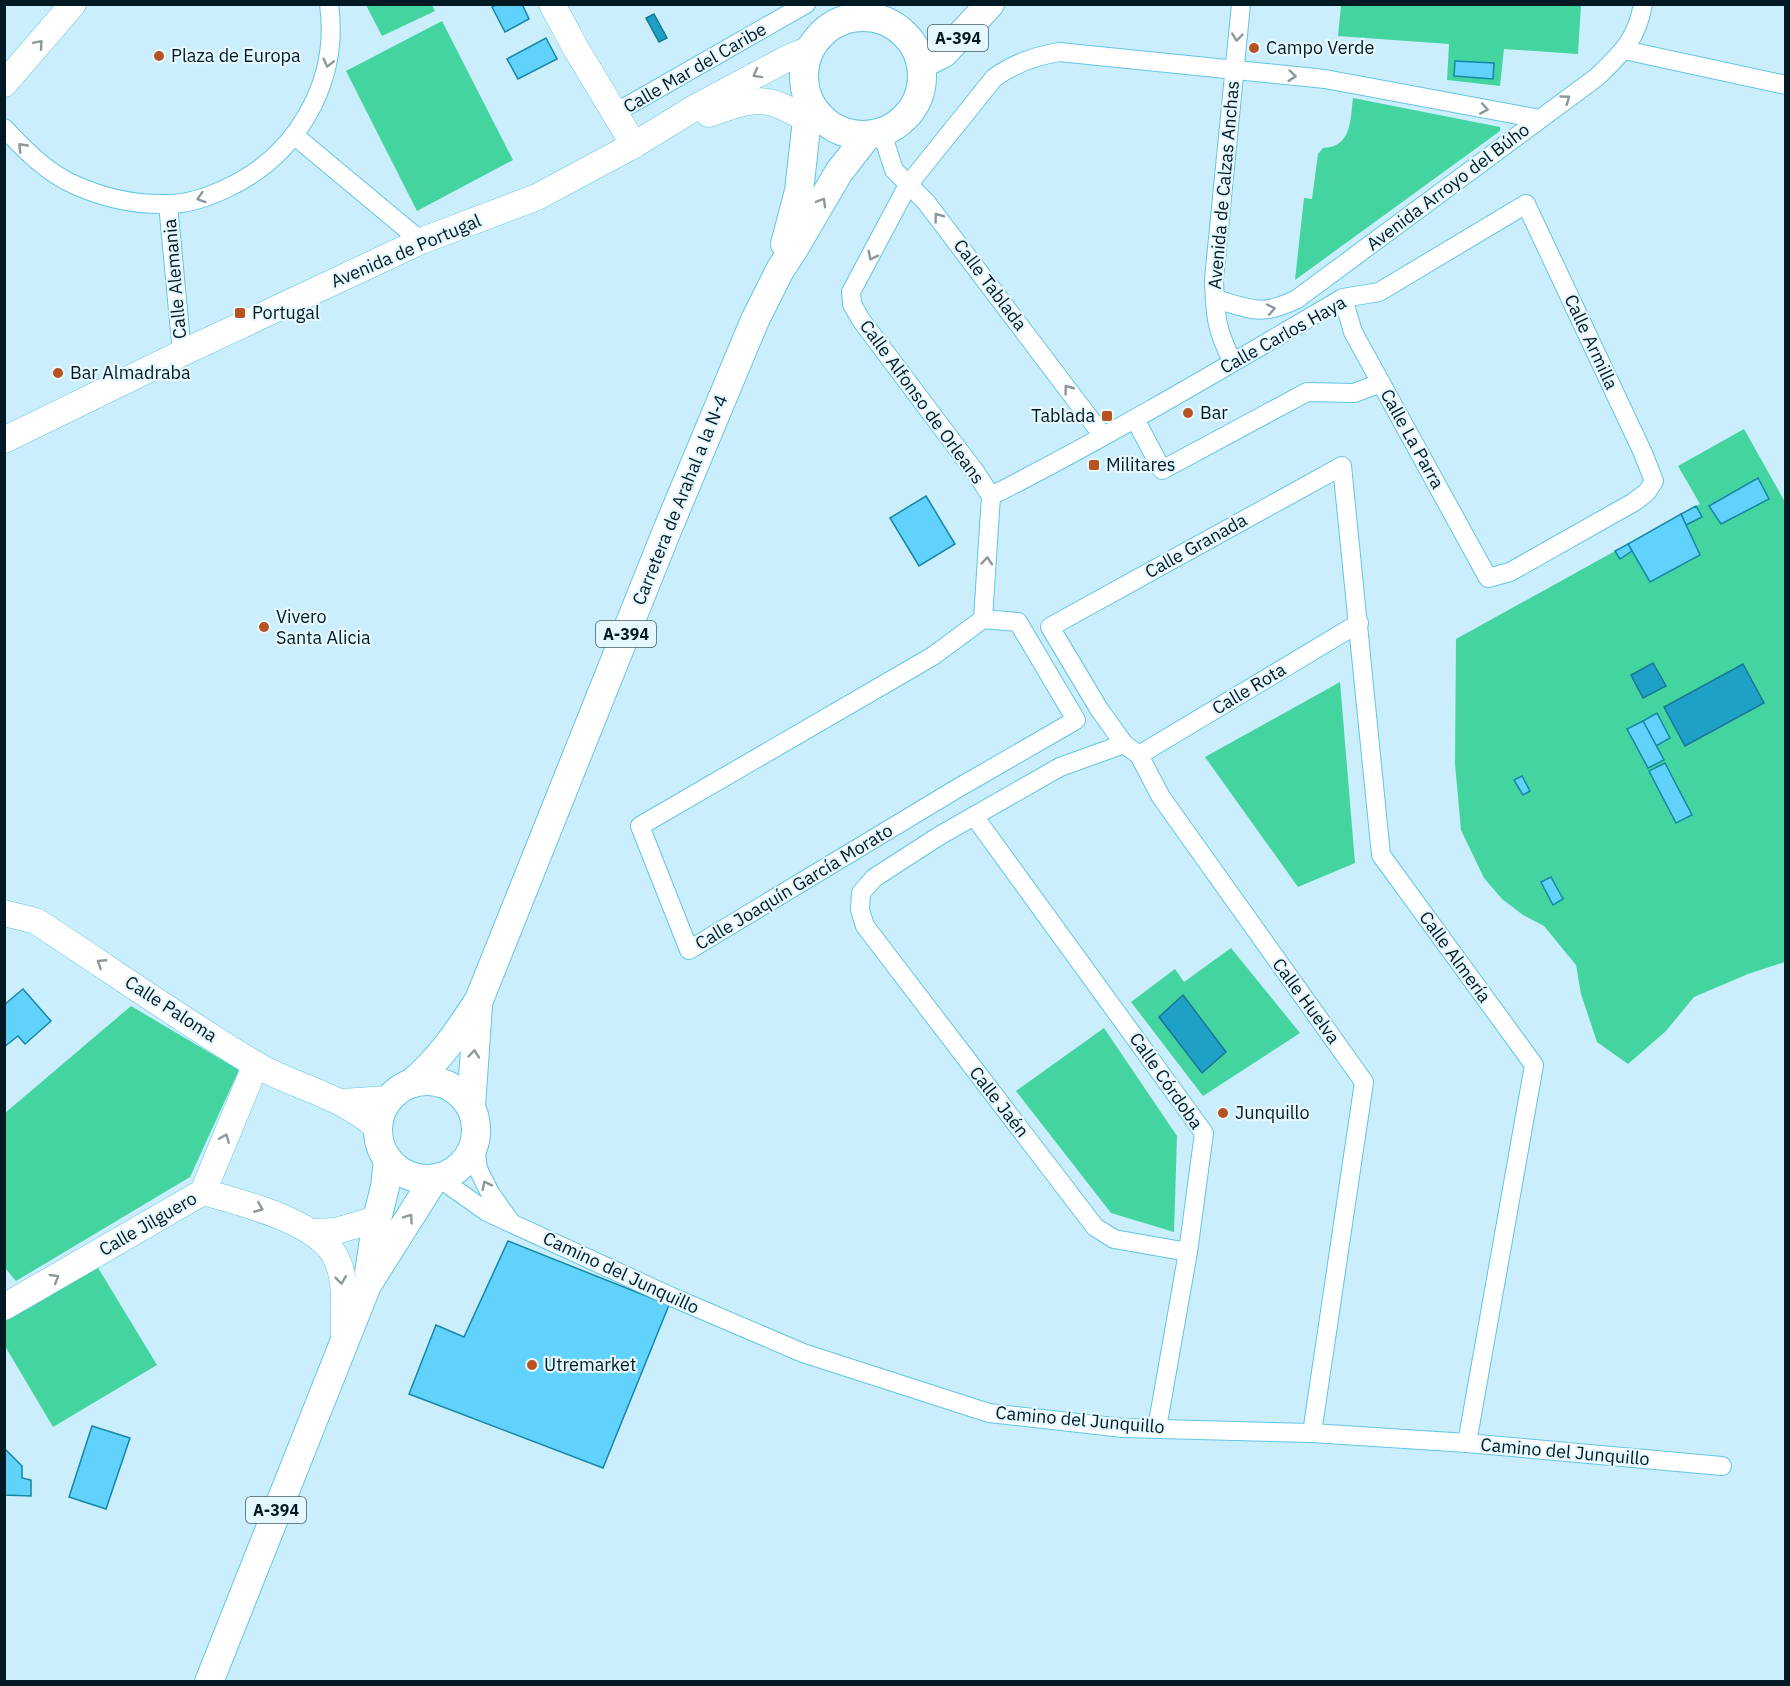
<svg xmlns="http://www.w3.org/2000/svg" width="1790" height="1686" font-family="'IBM Plex Sans',sans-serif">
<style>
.green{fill:#44d49f}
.water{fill:#1ea0c7;stroke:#157896;stroke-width:1.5}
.building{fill:#60d2fb;stroke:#1686a7;stroke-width:1.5}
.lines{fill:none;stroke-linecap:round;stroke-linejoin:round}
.street-casing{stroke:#63c4e7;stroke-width:20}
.secondary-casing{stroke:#63c4e7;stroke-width:27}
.primary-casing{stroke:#63c4e7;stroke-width:30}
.street{stroke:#fff;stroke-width:18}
.secondary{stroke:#fff;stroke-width:26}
.primary{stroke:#fff;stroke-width:28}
.oneway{stroke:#8c989c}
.poi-dot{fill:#b75320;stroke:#e6f8ff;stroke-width:2}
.labels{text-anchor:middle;stroke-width:4.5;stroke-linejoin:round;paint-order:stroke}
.shield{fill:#e6f8ff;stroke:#455c65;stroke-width:1.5}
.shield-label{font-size:16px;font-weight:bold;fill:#001923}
.poi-label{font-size:18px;fill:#001923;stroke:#e6f8ff;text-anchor:start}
.street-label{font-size:18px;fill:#001923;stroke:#e6f8ff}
</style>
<rect width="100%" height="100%" fill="#cbeefc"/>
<!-- green -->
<g class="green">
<polygon points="366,5 432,5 435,11 382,36"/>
<polygon points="1341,5 1581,5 1578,54 1504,49 1500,86 1447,80 1449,44 1338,36"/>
<polygon points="442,21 513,160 417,211 346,71"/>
<path d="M1353,98L1500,127V131L1295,280L1304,198L1312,199L1318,154L1323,148C1352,147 1350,120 1353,98Z"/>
<polygon points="1744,429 1785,502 1785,962 1748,974 1694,997 1666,1031 1628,1064 1597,1042 1581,994 1576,965 1544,926 1523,915 1502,899 1484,878 1461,830 1455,764 1456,639 1700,504 1678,466"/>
<polygon points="1340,682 1355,863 1298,887 1205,757"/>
<polygon points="1231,948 1300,1033 1203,1096 1131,1002 1175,969 1184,982"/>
<polygon points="131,1006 239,1070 190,1177 16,1281 5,1268 5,1113"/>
<polygon points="1104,1028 1177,1136 1174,1232 1111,1213 1016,1091"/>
<polygon points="97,1266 157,1365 53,1427 5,1346 4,1321"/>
</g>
<!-- water -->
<g class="water">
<polygon points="654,14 667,38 659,42 646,18"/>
<polygon points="1653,663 1666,686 1643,698 1631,675"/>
<polygon points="1743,664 1764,703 1685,746 1664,707"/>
<polygon points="1183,995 1226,1052 1202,1073 1159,1017"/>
</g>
<!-- building -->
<g class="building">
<polygon points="497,4 522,4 529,19 505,32 492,7"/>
<polygon points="546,38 557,59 518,79 507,59"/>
<polygon points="1455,61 1494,63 1493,79 1454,76"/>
<polygon points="1758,478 1769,499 1721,524 1709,506"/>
<polygon points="926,496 955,544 919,566 890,518"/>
<polygon points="1696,506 1702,517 1686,525 1681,514"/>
<polygon points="1681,514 1700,555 1650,582 1628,544"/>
<polygon points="1628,544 1632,551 1620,559 1615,551"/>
<polygon points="1657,713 1670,738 1656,746 1643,721"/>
<polygon points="1643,721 1664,760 1648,768 1627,729"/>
<polygon points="1665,763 1692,815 1676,823 1649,771"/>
<polygon points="1522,776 1530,791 1523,795 1514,780"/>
<polygon points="1551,877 1563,899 1553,905 1541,882"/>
<polygon points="23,989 51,1021 25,1044 18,1036 4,1047 4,1005"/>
<polygon points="508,1241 669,1305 603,1468 409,1394 436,1325 464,1337"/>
<polygon points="92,1426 130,1438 106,1509 69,1497"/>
<polygon points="4,1448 22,1466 22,1478 31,1480 31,1496 4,1495"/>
</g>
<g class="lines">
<defs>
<g id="street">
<polyline points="1624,50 1786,85"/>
<polyline points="615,113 806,4"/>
<path d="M4,128C25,150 47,173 75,185C104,198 137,205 168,204C187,204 208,197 225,189C296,157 340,83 329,4"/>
<polyline points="882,133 894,170 926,202 1103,436"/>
<polyline points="295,136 421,241"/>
<polyline points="168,204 182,353"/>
<path d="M1215,299C1251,309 1261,317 1297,299L1597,77C1622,53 1637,39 1643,4"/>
<path d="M1233,362C1216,331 1215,314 1214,279L1241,4"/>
<polyline points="1135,419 1162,470 1307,392 1354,393 1381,383"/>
<path d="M991,496C1111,435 1227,366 1343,298L1379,292L1526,204L1643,453L1654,481L1647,492L1634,502L1510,572L1488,578L1353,332L1343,298"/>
<path d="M983,619L991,496L976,473L861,320L852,304L851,292L908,185L994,78C1014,63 1035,56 1059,52L1325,79L1540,119"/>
<polygon points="983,619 1018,622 1076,720 958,788 689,950 640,826 933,656"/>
<polyline points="1124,744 1060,767 939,836 874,878 861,893 860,910 865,926 1095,1227 1114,1239 1188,1252"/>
<polyline points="1139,755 1359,623"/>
<polyline points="974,816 1204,1133 1188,1252 1157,1428"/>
<polyline points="475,1145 478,1169 490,1193 510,1221"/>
<polyline points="439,1178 487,1212 672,1297 803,1353 989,1413 1123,1428 1312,1433 1467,1443 1722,1466"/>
<polyline points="1312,1433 1364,1082 1161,797 1139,755 1124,744 1099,709 1050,627 1342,466 1381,855 1534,1065 1467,1443"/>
</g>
<g id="secondary">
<polyline points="552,4 575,47 634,145"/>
<polyline points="4,84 73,4"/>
<path d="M709,114C729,107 751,97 773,103C793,109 795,118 821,118"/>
<polyline points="4,440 182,353 421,241 537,197 634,145 691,110 788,58 810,49"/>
<path d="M4,913L36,921C108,968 179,1018 253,1063C294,1087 342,1095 378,1128"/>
<polyline points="341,1102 389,1099"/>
<path d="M203,1192C239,1202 317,1221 335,1256C348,1279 343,1313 344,1339"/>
<polyline points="313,1232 336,1231 377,1219"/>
<polyline points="4,1307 203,1192 256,1064"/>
</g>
<g id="primary">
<circle cx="863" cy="76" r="59"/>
<polyline points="922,64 944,53 990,4"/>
<polyline points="785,244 799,191 809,102"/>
<circle cx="427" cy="1130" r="49"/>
<path d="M412,1083C440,1059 459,1031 479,1000L666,533L755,320L780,270L795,247L839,172L867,136"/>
<polyline points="471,1107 478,1005"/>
<polyline points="369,1273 377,1219 385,1187 388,1160"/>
<polyline points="209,1682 367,1285 434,1179"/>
</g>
</defs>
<!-- street casing -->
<use href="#street" class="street-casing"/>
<!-- secondary casing -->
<use href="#secondary" class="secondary-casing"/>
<!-- primary casing -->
<use href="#primary" class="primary-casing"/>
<!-- street -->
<use href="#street" class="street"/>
<!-- secondary -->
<use href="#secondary" class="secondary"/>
<!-- primary -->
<use href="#primary" class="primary"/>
</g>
<!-- one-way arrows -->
<defs><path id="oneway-chevron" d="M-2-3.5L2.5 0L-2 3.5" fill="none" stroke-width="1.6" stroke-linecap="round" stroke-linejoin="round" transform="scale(1.5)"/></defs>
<g class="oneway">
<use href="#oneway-chevron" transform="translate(1237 37) rotate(96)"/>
<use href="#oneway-chevron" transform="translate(39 44) rotate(-49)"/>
<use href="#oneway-chevron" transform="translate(328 63) rotate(104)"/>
<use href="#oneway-chevron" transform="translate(757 74) rotate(151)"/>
<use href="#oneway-chevron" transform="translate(1292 76) rotate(6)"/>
<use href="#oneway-chevron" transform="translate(1566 99) rotate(-36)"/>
<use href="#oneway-chevron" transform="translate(1484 109) rotate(10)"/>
<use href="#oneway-chevron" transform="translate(22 147) rotate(-134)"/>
<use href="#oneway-chevron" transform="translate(201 198) rotate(163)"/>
<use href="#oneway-chevron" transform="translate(822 202) rotate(-60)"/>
<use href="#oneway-chevron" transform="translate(938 217) rotate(-127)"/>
<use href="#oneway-chevron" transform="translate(872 256) rotate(117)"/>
<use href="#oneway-chevron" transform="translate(1271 309) rotate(-12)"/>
<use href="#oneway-chevron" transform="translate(1068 389) rotate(-127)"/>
<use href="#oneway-chevron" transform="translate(987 561) rotate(-86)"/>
<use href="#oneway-chevron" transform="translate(101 963) rotate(-147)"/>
<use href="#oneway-chevron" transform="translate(474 1054) rotate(-85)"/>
<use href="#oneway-chevron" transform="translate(225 1138) rotate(-68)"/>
<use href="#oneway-chevron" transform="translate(486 1185) rotate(-117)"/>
<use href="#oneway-chevron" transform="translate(259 1208) rotate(22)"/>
<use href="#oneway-chevron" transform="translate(409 1218) rotate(-55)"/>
<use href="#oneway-chevron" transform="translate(55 1278) rotate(-30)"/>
<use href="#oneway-chevron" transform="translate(341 1280) rotate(83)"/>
</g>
<!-- markers -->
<g class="poi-dot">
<circle cx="1254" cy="48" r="6"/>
<circle cx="159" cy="56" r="6"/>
<rect x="234" y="307" width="12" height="12" rx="3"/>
<circle cx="58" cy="373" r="6"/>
<circle cx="1188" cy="413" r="6"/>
<rect x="1101" y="410" width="12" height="12" rx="3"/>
<rect x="1088" y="459" width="12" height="12" rx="3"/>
<circle cx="264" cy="627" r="6"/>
<circle cx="1223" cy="1113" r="6"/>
<circle cx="532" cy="1365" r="6"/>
</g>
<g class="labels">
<!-- shield labels -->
<g class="shield">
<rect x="928" y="25" width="60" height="26" rx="4.5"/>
<rect x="596" y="621" width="60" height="26" rx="4.5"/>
<rect x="246" y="1497" width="60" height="26" rx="4.5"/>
</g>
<g class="shield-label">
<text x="958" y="44">A-394</text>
<text x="626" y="640">A-394</text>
<text x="276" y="1516">A-394</text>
</g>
<!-- poi labels -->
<g class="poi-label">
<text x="1266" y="54">Campo Verde</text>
<text x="171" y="62">Plaza de Europa</text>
<text x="252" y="319">Portugal</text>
<text x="70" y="379">Bar Almadraba</text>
<text x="1200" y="419">Bar</text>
<text x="1095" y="422" text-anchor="end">Tablada</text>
<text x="1106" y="471">Militares</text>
<text x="276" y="623">Vivero<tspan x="276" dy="21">Santa Alicia</tspan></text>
<text x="1235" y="1119">Junquillo</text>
<text x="544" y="1371">Utremarket</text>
</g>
<!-- street labels -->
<g class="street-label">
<text transform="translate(695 68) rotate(-30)" y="6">Calle Mar del Caribe</text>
<text transform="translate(1224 185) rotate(-85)" y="6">Avenida de Calzas Anchas</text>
<text transform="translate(1448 187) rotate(-37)" y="6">Avenida Arroyo del Búho</text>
<text transform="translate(406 251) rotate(-23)" y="6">Avenida de Portugal</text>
<text transform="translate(175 279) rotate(-95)" y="6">Calle Alemania</text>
<text transform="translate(990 285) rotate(53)" y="6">Calle Tablada</text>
<text transform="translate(1283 335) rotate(-29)" y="6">Calle Carlos Haya</text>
<text transform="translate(1591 342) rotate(65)" y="6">Calle Armilla</text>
<text transform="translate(922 402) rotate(54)" y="6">Calle Alfonso de Orleans</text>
<text transform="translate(1412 439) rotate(61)" y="6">Calle La Parra</text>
<text transform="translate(680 500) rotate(-68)" y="6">Carretera de Arahal a la N-4</text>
<text transform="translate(1196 546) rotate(-29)" y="6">Calle Granada</text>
<text transform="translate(1249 689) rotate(-31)" y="6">Calle Rota</text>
<text transform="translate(794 887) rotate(-31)" y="6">Calle Joaquín García Morato</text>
<text transform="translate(1455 957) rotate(54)" y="6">Calle Almería</text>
<text transform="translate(1306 1001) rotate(54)" y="6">Calle Huelva</text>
<text transform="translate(171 1009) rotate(33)" y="6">Calle Paloma</text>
<text transform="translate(1166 1081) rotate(55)" y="6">Calle Córdoba</text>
<text transform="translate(999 1102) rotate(52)" y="6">Calle Jaén</text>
<text transform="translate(148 1224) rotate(-30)" y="6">Calle Jilguero</text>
<text transform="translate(621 1273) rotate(25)" y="6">Camino del Junquillo</text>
<text transform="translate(1080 1420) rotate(5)" y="6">Camino del Junquillo</text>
<text transform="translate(1565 1452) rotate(5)" y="6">Camino del Junquillo</text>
</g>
</g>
<!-- border -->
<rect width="1790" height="1686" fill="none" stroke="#001923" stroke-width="12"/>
</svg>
